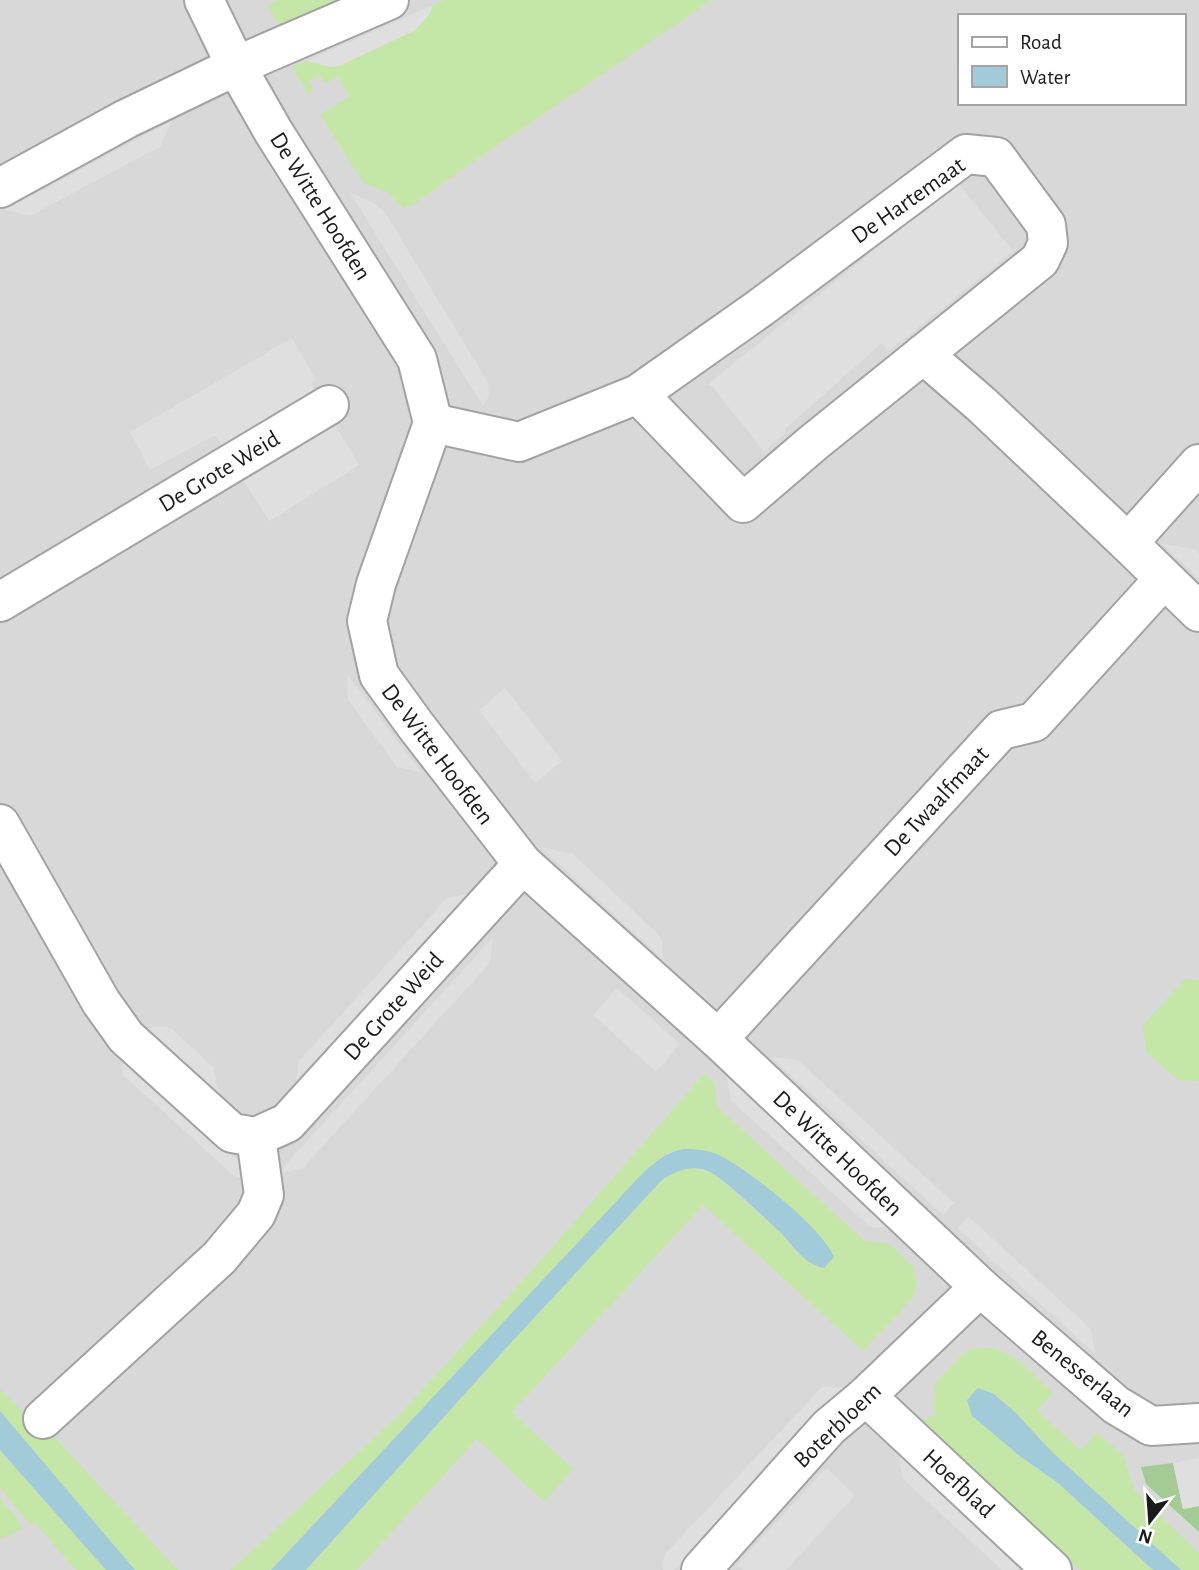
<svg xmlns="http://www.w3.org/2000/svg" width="1199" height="1570" font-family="'Alegreya Sans',sans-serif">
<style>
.residential{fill:#d9d8d8;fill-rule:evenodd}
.grass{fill:#c4e6a7}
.forest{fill:#a4cb96}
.parking{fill:#dfdfdf}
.water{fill:#a2cbda}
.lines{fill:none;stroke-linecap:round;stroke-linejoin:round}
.minor-casing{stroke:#a2a2a2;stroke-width:42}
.minor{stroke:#fff;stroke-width:38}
.labels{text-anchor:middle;stroke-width:7;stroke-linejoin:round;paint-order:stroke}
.street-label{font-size:24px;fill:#1b1b1b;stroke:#fff}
</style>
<rect width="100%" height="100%" fill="#ede9e1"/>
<!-- residential -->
<path class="residential" d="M0,0H1199V1570H0ZM959,16H1183V103H959Z"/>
<!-- grass -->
<g class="grass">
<polygon points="279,0 340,0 280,28 268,5"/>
<polygon points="445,0 712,0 483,155 410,207 408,205 403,209 389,193 364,183 320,115 350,96 338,77 325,83 320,75 308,82 314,91 308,94 292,67 307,61 331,67 423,23 433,5"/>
<polygon points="1185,979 1199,980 1199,1081 1178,1080 1146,1052 1143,1025"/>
<polygon points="704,1074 715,1083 717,1107 865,1241 890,1244 913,1267 917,1285 912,1299 863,1351 703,1205 512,1412 573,1469 544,1502 477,1439 357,1570 306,1570 508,1346 662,1180 675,1172 690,1168 712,1172 780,1232 799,1255 806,1220 672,1151 655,1162 612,1206 271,1570 231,1570 400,1414 534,1268"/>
<path d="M991,1348C1017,1353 1034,1376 1053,1393L1037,1411L1081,1450L1097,1432L1123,1455L1135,1491L1199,1553V1570H1181L1051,1451L1015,1412L994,1394L978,1388L967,1400L1021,1457L1058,1483L1153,1570H1080L936,1435L923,1421L935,1414L933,1403L936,1382L963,1354L972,1349Z"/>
<polygon points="0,1389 26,1415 31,1412 178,1570 135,1570 0,1411"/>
<polygon points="0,1450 106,1570 76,1570 35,1523 31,1525 0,1488"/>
<polygon points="0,1498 17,1518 23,1529 0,1539"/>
</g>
<!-- forest -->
<polygon class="forest" points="1173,1463 1183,1509 1199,1506 1199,1532 1146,1484 1141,1467"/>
<!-- parking -->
<g class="parking">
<polygon points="433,5 429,15 414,31 339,66 331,67 307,61"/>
<polygon points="171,121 161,146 30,216 5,210"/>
<polygon points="960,181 960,185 1011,249 1016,249 889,351 882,343 785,429 785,434 762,453 762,449 711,385 708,384"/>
<polygon points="350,193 372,202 385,212 490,386 488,398 483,406"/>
<polygon points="292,338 316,380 311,384 359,465 269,521 215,435 150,470 130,432"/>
<polygon points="1162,544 1194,549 1199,554 1199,579"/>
<polygon points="347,674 421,772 397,767 348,700"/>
<polygon points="505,688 562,761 535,783 479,710"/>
<polygon points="540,847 573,854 658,934 662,941 662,954 665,961"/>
<polygon points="472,893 296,1087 299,1061 447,898"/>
<polygon points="493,937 490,963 302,1169 278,1173"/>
<polygon points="617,988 680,1044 656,1072 593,1015"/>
<polygon points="164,1027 172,1029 213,1067 219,1093 148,1028"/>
<polygon points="122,1056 254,1175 239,1177 233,1175 123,1075"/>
<polygon points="771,1057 798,1060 954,1203 943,1215"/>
<polygon points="726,1072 893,1228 870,1227 735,1104 731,1100"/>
<polygon points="969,1217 1091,1329 1095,1354 957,1228"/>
<polygon points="822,1387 850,1388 674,1570 663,1570 662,1563 666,1553"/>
<polygon points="899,1454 1026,1570 1002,1570 902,1478"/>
<polygon points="1199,1458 1199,1506 1183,1509 1173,1463"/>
<polygon points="826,1468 855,1495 786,1570 743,1570 737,1565"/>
</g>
<!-- water -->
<g class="water">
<path d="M684,1149C697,1149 709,1150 721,1156C751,1172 822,1227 834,1257L824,1268C802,1263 794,1246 779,1231C767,1220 720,1175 708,1171C692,1164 675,1171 662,1180L508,1346L306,1570H271L612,1206C633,1185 654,1154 684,1149Z"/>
<polygon points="978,1388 994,1394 1015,1412 1051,1451 1181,1570 1153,1570 1058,1483 1021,1457 972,1416 967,1400"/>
<polygon points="0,1411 135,1570 106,1570 0,1450"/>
</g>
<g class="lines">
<defs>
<g id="minor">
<polyline points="204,0 236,66 273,131 417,359 433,423 376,584 367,621 379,675 416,726 523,864 718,1039 980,1287 1116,1405 1151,1426 1199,1423"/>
<polyline points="0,188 126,119 236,66 389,0"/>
<polyline points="923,354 982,405 1128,543"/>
<polyline points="433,423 519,442 638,394 760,308 966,154 996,157 1046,225 1048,243 1040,260 813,443 743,503 638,394"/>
<polyline points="1199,464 1128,543 1199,612"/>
<polyline points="0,602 329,405"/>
<polyline points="0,824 101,1002 126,1037 232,1133 256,1137 287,1123 523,864"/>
<polyline points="718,1039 1001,730 1034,722 1163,580"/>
<polyline points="866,1396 1052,1570"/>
<polyline points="43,1419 219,1258 256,1214 264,1195 256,1137"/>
<polyline points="701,1570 829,1427 866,1396 980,1287"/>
</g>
</defs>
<!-- minor casing -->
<use href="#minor" class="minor-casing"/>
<!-- minor -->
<use href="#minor" class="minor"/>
</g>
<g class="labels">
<!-- street labels -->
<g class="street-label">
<text transform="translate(908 200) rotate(-35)" y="8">De Hartemaat</text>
<text transform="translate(321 206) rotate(58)" y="8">De Witte Hoofden</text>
<text transform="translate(219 471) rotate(-31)" y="8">De Grote Weid</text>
<text transform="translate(438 754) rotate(53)" y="8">De Witte Hoofden</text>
<text transform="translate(936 801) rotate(-47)" y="8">De Twaalfmaat</text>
<text transform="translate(393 1006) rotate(-48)" y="8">De Grote Weid</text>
<text transform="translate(838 1153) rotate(44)" y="8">De Witte Hoofden</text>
<text transform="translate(1083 1373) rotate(39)" y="8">Benesserlaan</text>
<text transform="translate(837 1425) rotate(-44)" y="8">Boterbloem</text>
<text transform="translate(959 1483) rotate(43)" y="8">Hoefblad</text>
</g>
</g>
<!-- legend -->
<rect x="958" y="14" width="228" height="91" fill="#ffffff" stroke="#a4a4a4" stroke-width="2"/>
<rect x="972" y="37" width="35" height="10" fill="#ffffff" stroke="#a4a4a4" stroke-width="2"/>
<text x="1020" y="49" font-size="21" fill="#1b1b1b">Road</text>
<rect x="972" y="66" width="35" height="21" fill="#a2cbda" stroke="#a4a4a4" stroke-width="2"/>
<text x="1020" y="84" font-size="21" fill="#1b1b1b">Water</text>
<!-- north arrow -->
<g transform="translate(1150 1521) rotate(197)" stroke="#ffffff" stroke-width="5" paint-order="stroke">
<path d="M0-5L12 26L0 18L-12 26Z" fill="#1b1b1b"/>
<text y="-10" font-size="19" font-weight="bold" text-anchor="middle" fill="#1b1b1b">N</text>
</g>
</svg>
